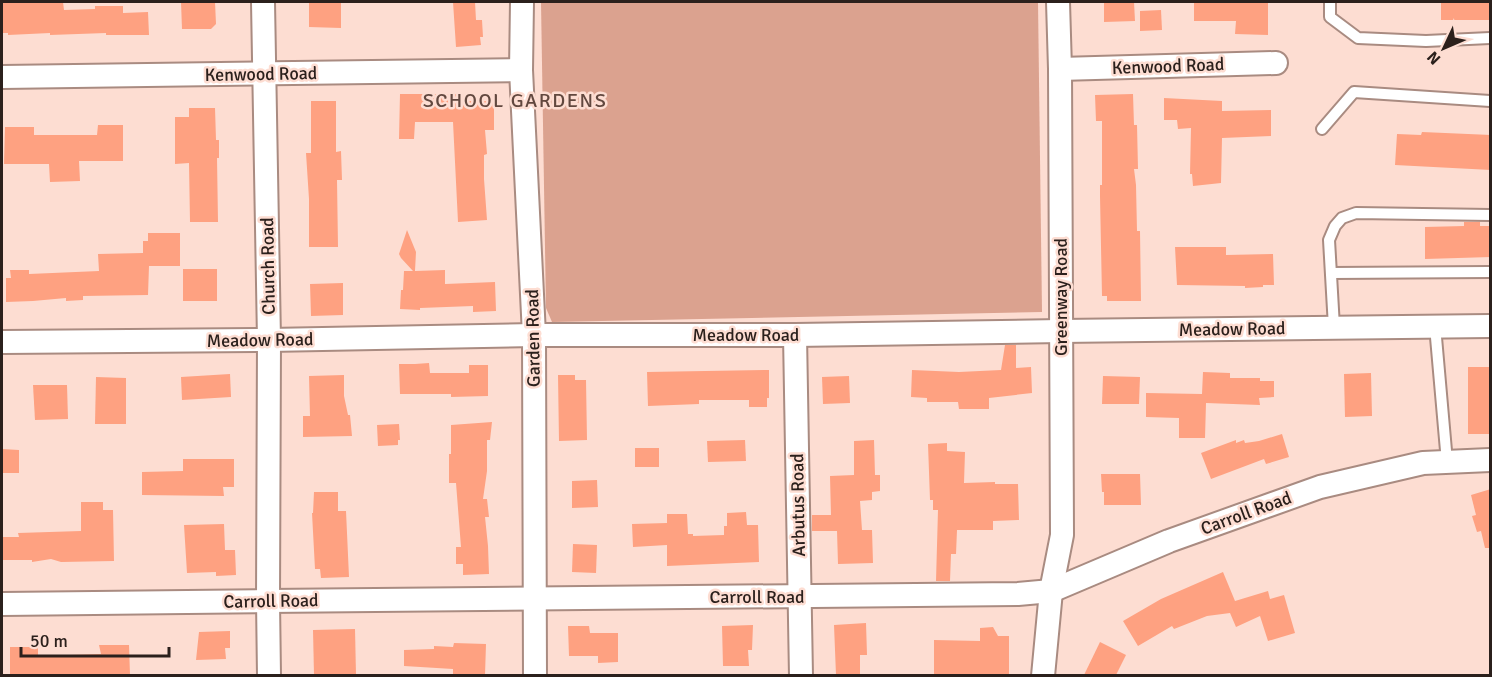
<svg xmlns="http://www.w3.org/2000/svg" width="1492" height="677" font-family="Signika,sans-serif">
<style>
.green{fill:#dba28f}
.building{fill:#fea181}
.lines{fill:none;stroke-linecap:round;stroke-linejoin:round}
.lane-casing{stroke:#a98b81;stroke-width:14}
.street-casing{stroke:#a98b81;stroke-width:26}
.lane{stroke:#fff;stroke-width:10}
.street{stroke:#fff;stroke-width:22}
.labels{text-anchor:middle;stroke-width:5;stroke-linejoin:round;paint-order:stroke}
.street-label{font-size:18px;fill:#2b201c;stroke:#fdddd2}
.neighbourhood-label{font-size:20px;letter-spacing:1.5px;fill:#62483f;stroke:#fdddd2}
</style>
<rect width="100%" height="100%" fill="#fdddd2"/>
<!-- green -->
<polygon class="green" points="541,2 1038,2 1042,312 552,322 546,308"/>
<!-- building -->
<g class="building">
<polygon points="2,2 63,2 64,10 95,9 95,6 123,6 123,13 148,12 149,35 106,35 106,33 50,35 50,33 8,35 8,33 2,33"/>
<polygon points="181,2 215,2 216,24 211,29 182,29"/>
<polygon points="310,2 341,2 341,28 309,27 309,3 311,3"/>
<polygon points="453,2 475,2 476,20 482,20 483,37 480,37 481,45 456,47"/>
<polygon points="1104,2 1134,2 1135,21 1104,22"/>
<polygon points="1194,2 1268,2 1268,35 1235,34 1236,21 1194,21"/>
<rect x="1441" y="2" width="50" height="18"/>
<polygon points="1161,10 1162,30 1140,31 1140,11"/>
<polygon points="400,94 456,94 456,101 494,101 494,130 485,130 487,154 484,155 484,179 487,220 458,222 453,122 415,122 414,139 399,139"/>
<polygon points="1133,94 1134,125 1137,125 1138,169 1134,169 1136,185 1137,231 1140,231 1141,301 1107,301 1107,296 1102,296 1100,196 1100,185 1102,185 1102,121 1096,121 1095,95"/>
<polygon points="1164,98 1222,101 1222,111 1271,110 1271,136 1222,138 1221,183 1193,186 1192,174 1190,174 1191,128 1178,129 1177,120 1164,120"/>
<polygon points="311,101 336,101 336,152 341,151 342,180 337,180 338,247 309,247 309,199 306,153 311,153"/>
<polygon points="189,108 215,108 216,140 219,140 219,158 217,158 218,222 190,222 189,163 175,164 175,117 189,117"/>
<polygon points="98,125 123,125 123,161 79,161 80,181 50,182 49,164 4,164 5,127 34,127 34,135 97,135"/>
<polygon points="1422,132 1491,135 1491,170 1395,165 1397,134 1421,135"/>
<polygon points="1464,222 1480,222 1480,226 1491,226 1491,257 1425,259 1425,227 1464,226"/>
<polygon points="407,230 416,252 415,271 445,270 445,284 495,282 496,311 473,312 473,306 420,308 420,310 400,309 401,290 403,290 404,271 413,271 401,258 399,254"/>
<polygon points="148,233 180,233 180,266 149,266 148,295 83,296 83,300 66,301 66,298 33,301 6,302 6,278 11,278 10,270 29,270 29,274 99,271 98,254 143,253 143,241 148,241"/>
<polygon points="1175,247 1226,247 1226,255 1273,254 1274,285 1263,285 1263,287 1245,288 1245,286 1177,285"/>
<rect x="183" y="269" width="34" height="32"/>
<polygon points="343,283 343,315 311,316 310,284"/>
<polygon points="1005,345 1016,345 1016,368 1031,367 1032,393 989,398 989,409 959,409 958,402 927,402 927,398 911,397 912,370 959,372 1001,370"/>
<polygon points="429,363 430,373 469,373 469,365 488,365 488,396 451,397 451,394 400,394 399,364 415,364"/>
<rect x="1468" y="367" width="23" height="67"/>
<polygon points="769,370 769,398 767,398 767,407 749,407 749,400 699,400 699,404 648,406 647,372"/>
<polygon points="1203,372 1230,373 1230,378 1260,378 1260,381 1274,381 1274,397 1259,398 1260,405 1206,403 1205,438 1179,438 1179,418 1146,417 1146,393 1202,394"/>
<polygon points="1371,373 1372,416 1345,417 1344,374"/>
<polygon points="230,374 231,397 182,400 181,377"/>
<polygon points="344,375 344,396 348,415 350,415 352,436 303,437 303,416 310,416 309,376"/>
<polygon points="558,375 575,375 575,380 586,380 587,440 559,441"/>
<polygon points="849,376 850,403 823,404 822,377"/>
<polygon points="1103,376 1140,377 1139,404 1102,404"/>
<polygon points="96,377 126,378 126,424 95,424"/>
<polygon points="33,385 67,385 68,419 35,420"/>
<polygon points="492,422 490,440 487,440 487,471 483,499 487,499 489,517 485,517 488,546 489,574 463,575 463,564 456,564 456,547 461,547 456,483 449,483 449,454 451,454 451,425"/>
<polygon points="399,424 400,440 398,440 398,445 378,446 377,425"/>
<polygon points="1282,434 1289,457 1266,464 1264,459 1211,479 1201,453 1236,440 1236,443 1244,440 1245,443 1259,441"/>
<polygon points="745,440 746,461 708,462 707,441"/>
<polygon points="874,440 875,475 880,475 880,491 872,492 872,500 860,501 862,530 872,530 873,563 838,564 837,531 812,531 812,515 831,515 830,476 854,475 854,441"/>
<polygon points="947,443 947,451 965,452 964,483 995,482 995,484 1018,484 1019,520 993,521 993,530 957,530 956,554 951,554 950,581 936,581 938,510 933,510 933,500 930,500 928,444"/>
<rect x="635" y="448" width="24" height="19"/>
<polygon points="2,449 19,450 19,473 2,473"/>
<polygon points="183,459 234,459 234,487 223,487 224,496 142,495 142,472 183,471"/>
<polygon points="1101,474 1140,474 1141,505 1104,505 1104,492 1102,492"/>
<polygon points="597,480 598,507 572,508 572,481"/>
<polygon points="1491,489 1491,548 1485,548 1481,531 1477,532 1472,516 1476,515 1471,495"/>
<polygon points="314,492 338,492 338,511 346,511 349,577 321,578 320,569 315,569 312,513 313,513"/>
<polygon points="81,502 103,502 103,510 113,510 114,561 61,562 51,559 32,562 32,560 2,560 2,537 19,537 18,533 81,531"/>
<polygon points="746,512 747,525 758,525 759,562 667,566 667,545 633,547 632,524 667,523 667,514 687,514 688,534 693,534 693,536 724,535 724,526 727,526 727,513"/>
<polygon points="224,524 225,550 235,550 236,575 216,576 216,572 187,573 184,525"/>
<polygon points="573,544 597,545 596,573 572,572"/>
<polygon points="1223,572 1235,601 1268,591 1270,599 1284,595 1295,633 1268,641 1260,616 1236,627 1230,613 1207,616 1174,629 1172,626 1138,646 1123,621 1161,599"/>
<polygon points="866,623 867,655 860,655 860,675 836,675 834,625"/>
<polygon points="753,625 752,650 748,650 749,666 723,666 722,626"/>
<polygon points="568,626 589,626 590,633 618,633 618,662 598,663 598,656 569,656"/>
<polygon points="993,627 998,636 1009,636 1009,675 949,675 949,674 934,674 934,640 980,641 980,628"/>
<polygon points="355,629 356,675 314,675 313,630"/>
<polygon points="230,631 230,648 225,648 226,659 196,660 199,632"/>
<polygon points="1100,642 1126,655 1116,675 1084,675"/>
<polygon points="454,643 486,644 485,675 453,675 453,669 404,666 404,650 434,649 434,646 453,647"/>
<polygon points="99,645 129,645 130,675 10,675 10,647 38,647 38,656 101,654"/>
</g>
<g class="lines">
<defs>
<g id="lane">
<polyline points="1330,2 1330,17 1358,38 1426,41 1490,38"/>
<polyline points="1322,129 1354,92 1490,101"/>
<polyline points="1331,273 1490,272"/>
<polyline points="1435,326 1447,462"/>
<polyline points="1334,327 1329,240 1335,226 1342,218 1356,213 1490,215"/>
</g>
<g id="street">
<polyline points="263,2 269,340 268,601 269,676"/>
<polyline points="522,2 521,70 534,335 535,676"/>
<polyline points="1060,69 1276,63"/>
<polyline points="2,77 521,70"/>
<polyline points="795,335 801,676"/>
<polyline points="2,342 269,340 534,335 795,335 1061,331 1490,326"/>
<polyline points="2,604 268,601 1018,594 1051,591 1169,541 1320,487 1423,463 1490,460"/>
<polyline points="1043,676 1051,591 1062,535 1060,69 1058,2"/>
</g>
</defs>
<!-- lane casing -->
<use href="#lane" class="lane-casing"/>
<!-- street casing -->
<use href="#street" class="street-casing"/>
<!-- lane -->
<use href="#lane" class="lane"/>
<!-- street -->
<use href="#street" class="street"/>
</g>
<g class="labels">
<!-- street labels -->
<g class="street-label">
<text transform="translate(1168 66) rotate(-2)" y="6">Kenwood Road</text>
<text transform="translate(261 74) rotate(-1)" y="6">Kenwood Road</text>
<text transform="translate(268 266) rotate(-91)" y="6">Church Road</text>
<text transform="translate(1061 297) rotate(-90)" y="6">Greenway Road</text>
<text transform="translate(1232 329) rotate(-1)" y="6">Meadow Road</text>
<text x="746" y="341">Meadow Road</text>
<text transform="translate(533 338) rotate(-91)" y="6">Garden Road</text>
<text transform="translate(260 340) rotate(-1)" y="6">Meadow Road</text>
<text transform="translate(798 505) rotate(-91)" y="6">Arbutus Road</text>
<text transform="translate(1246 513) rotate(-20)" y="6">Carroll Road</text>
<text x="757" y="603">Carroll Road</text>
<text transform="translate(271 601) rotate(-1)" y="6">Carroll Road</text>
</g>
<!-- neighbourhood labels -->
<g class="neighbourhood-label">
<text x="515" y="107">SCHOOL GARDENS</text>
</g>
</g>
<!-- border -->
<rect width="1492" height="677" fill="none" stroke="#2b201c" stroke-width="6"/>
<!-- north arrow -->
<g transform="translate(1444 48) rotate(226)" stroke="#fdddd2" stroke-width="4.5" paint-order="stroke">
<path d="M0-4.5L10 22L0 15L-10 22Z" fill="#2b201c"/>
<text y="-9" font-size="16" font-weight="bold" text-anchor="middle" fill="#2b201c">N</text>
</g>
<!-- scale -->
<path d="M21 647v9h148v-9" fill="none" stroke="#2b201c" stroke-width="3"/>
<text x="30" y="647" font-size="18" fill="#2b201c" stroke="#fdddd2" stroke-width="4.5" paint-order="stroke">50 m</text>
</svg>
